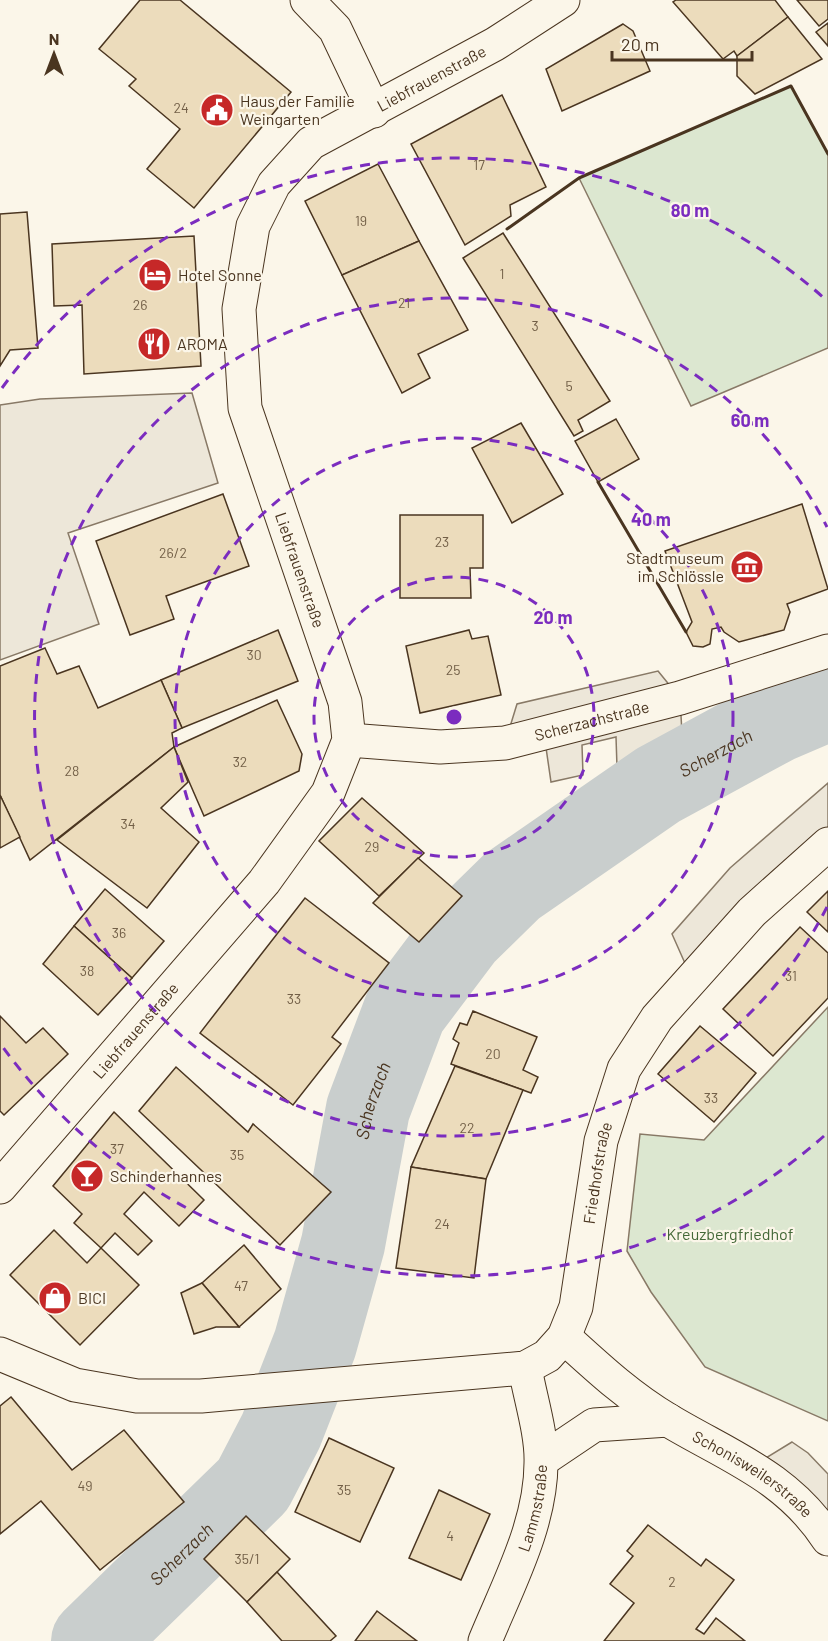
<svg xmlns="http://www.w3.org/2000/svg" width="828" height="1641" font-family="Barlow,sans-serif">
<style>
.green{fill:#dce7d0;stroke:#887966;stroke-width:1.5}
.parking{fill:#ede7d9;stroke:#887966;stroke-width:1.5}
.lines{fill:none;stroke-linecap:round;stroke-linejoin:round}
.river{stroke:#c9cecd;stroke-width:84}
.building{fill:#ecdcbc;stroke:#4a3520;stroke-width:1.5}
.minor-casing{stroke:#4a3520;stroke-width:35}
.minor{stroke:#fbf6e9;stroke-width:33}
.wall{stroke:#4a3520;stroke-width:3}
.ring{fill:none;stroke:#7b2cbf;stroke-width:3;stroke-dasharray:10 8}
.labels{text-anchor:middle;stroke-width:4.5;stroke-linejoin:round;paint-order:stroke}
.number-label{font-size:14px;fill:#725f47}
.street-label{font-size:16px;fill:#4a3520;stroke:#fbf6e9}
.poi-label{font-size:16px;fill:#4a3520;stroke:#fbf6e9;text-anchor:start}
.park-label{font-size:16px;fill:#436837;stroke:#fbf6e9}
.water-label{font-size:18px;font-style:italic;fill:#4a3520;stroke:#fbf6e9}
.centre{fill:#7b2cbf;stroke:#fbf6e9;stroke-width:3}
.ring-label{font-size:18px;text-anchor:middle;font-weight:bold;fill:#7b2cbf;stroke:#fbf6e9;stroke-width:4.5;stroke-linejoin:round;paint-order:stroke}
</style>
<rect width="100%" height="100%" fill="#fbf6e9"/>
<!-- green -->
<g class="green">
<polygon points="791,86 828,154 828,348 691,406 579,178"/>
<polygon points="828,1007 828,1421 705,1367 651,1292 627,1251 640,1134 704,1140"/>
</g>
<!-- parking -->
<g class="parking">
<polygon points="192,393 218,483 68,533 99,624 0,660 0,405 40,399"/>
<polygon points="658,671 680,698 683,751 617,767 616,737 582,745 583,775 551,782 544,734 505,743 517,704"/>
<polygon points="828,783 828,844 692,979 672,934 730,868"/>
<polygon points="792,1442 808,1453 828,1474 828,1539 753,1466"/>
</g>
<g class="lines">
<!-- river -->
<path class="river" id="s1" d="M93,1641L253,1485L281,1431L315,1344L343,1244L368,1109L405,1011L463,934L512,886L658,785L776,721L828,699"/>
</g>
<!-- building -->
<g class="building">
<polygon points="140,0 180,0 291,92 194,208 147,169 180,129 129,86 136,79 99,49"/>
<polygon points="676,0 775,0 788,17 737,56 734,51 723,59 673,2"/>
<polygon points="797,0 828,0 828,19 819,26"/>
<polygon points="788,17 822,59 755,94 737,76 737,56"/>
<polygon points="828,23 828,46 816,32"/>
<polygon points="623,24 633,31 650,71 562,111 546,69"/>
<polygon points="502,95 546,187 510,205 511,216 465,245 411,144"/>
<polygon points="378,164 419,241 342,275 305,201"/>
<polygon points="27,212 38,348 10,350 0,366 0,214"/>
<polygon points="503,233 610,401 578,420 583,431 574,436 463,258"/>
<polygon points="194,236 201,366 84,374 82,305 54,306 52,244"/>
<polygon points="419,241 468,330 418,354 430,378 402,393 342,275"/>
<polygon points="616,419 639,459 598,482 575,441"/>
<polygon points="521,423 563,494 512,523 472,448"/>
<polygon points="223,494 249,566 166,596 174,619 130,635 96,541"/>
<polygon points="802,504 828,589 787,604 790,612 784,630 739,642 724,632 721,627 712,629 710,644 703,647 693,646 686,632 692,622 665,551"/>
<polygon points="400,515 483,515 483,568 470,568 471,598 400,598"/>
<polygon points="278,630 298,681 182,728 161,680"/>
<polygon points="469,630 472,639 488,636 501,695 420,713 406,646"/>
<polygon points="45,648 57,674 79,666 98,708 161,680 182,728 172,733 174,747 30,860 0,795 0,666"/>
<polygon points="277,700 302,754 299,771 204,816 174,747"/>
<polygon points="174,747 188,782 161,808 199,842 147,908 57,840"/>
<polygon points="0,795 20,837 0,848"/>
<polygon points="362,798 424,853 379,896 319,841"/>
<polygon points="418,858 462,896 419,942 373,903"/>
<polygon points="105,889 164,941 132,978 74,926"/>
<polygon points="828,891 828,932 807,912"/>
<polygon points="305,898 389,963 332,1037 341,1044 293,1105 200,1033"/>
<polygon points="74,926 132,978 98,1015 43,964"/>
<polygon points="800,927 828,953 828,998 773,1056 723,1009"/>
<polygon points="473,1011 537,1037 523,1070 538,1077 531,1093 451,1064 459,1043 453,1039 460,1023 467,1025"/>
<polygon points="0,1016 26,1043 43,1028 68,1054 4,1115 0,1111"/>
<polygon points="700,1026 756,1073 714,1122 658,1074"/>
<polygon points="455,1066 523,1090 486,1179 411,1167"/>
<polygon points="176,1067 248,1132 253,1124 331,1192 280,1245 139,1111"/>
<polygon points="114,1112 204,1200 179,1226 144,1192 124,1214 152,1241 138,1255 115,1233 101,1248 74,1223 82,1214 53,1186"/>
<polygon points="411,1167 486,1179 474,1278 396,1268"/>
<polygon points="54,1230 87,1263 101,1248 139,1285 80,1345 10,1275"/>
<polygon points="244,1245 281,1289 239,1327 202,1283"/>
<polygon points="202,1283 239,1327 216,1327 194,1334 181,1293"/>
<polygon points="11,1397 72,1470 124,1430 184,1502 100,1570 41,1501 0,1534 0,1406"/>
<polygon points="329,1438 394,1468 360,1542 295,1512"/>
<polygon points="439,1490 490,1514 461,1580 409,1558"/>
<polygon points="246,1516 290,1559 247,1602 204,1559"/>
<polygon points="648,1525 701,1566 706,1559 734,1580 696,1629 704,1634 716,1618 745,1641 604,1641 634,1603 610,1584 633,1556 627,1551"/>
<polygon points="277,1572 336,1636 330,1641 282,1641 247,1602"/>
<polygon points="377,1611 417,1641 355,1641"/>
</g>
<g class="lines">
<defs>
<g id="minor">
<polyline points="307,0 335,29 374,111"/>
<path id="s2" d="M349,740L440,747L505,743L680,698L828,651"/>
<path id="s3" d="M0,1187L264,882L328,793L349,740L345,702L245,408L239,309L253,226L274,184L311,143L495,44L563,0"/>
<path id="s4" d="M564,1337C597,1367 629,1397 668,1420C728,1456 787,1476 828,1539"/>
<path id="s5" d="M0,1354L75,1385L137,1396H201L525,1368L547,1356L564,1337L576,1307L601,1141L624,1069L657,1018L752,912L828,844"/>
<polyline points="542,1460 594,1425 668,1420"/>
<path id="s6" d="M485,1641C508,1585 541,1524 541,1463C542,1434 530,1397 525,1368"/>
</g>
</defs>
<!-- minor casing -->
<use href="#minor" class="minor-casing"/>
<!-- minor -->
<use href="#minor" class="minor"/>
<!-- wall -->
<g class="wall">
<polyline points="507,229 579,178 791,86 828,154"/>
<polyline points="598,482 686,632"/>
</g>
</g>
<!-- distance rings -->
<g class="ring">
<circle cx="454" cy="717" r="140"/>
<circle cx="454" cy="717" r="279"/>
<path d="M827 907A419 419 0 1 1 827 527"/>
<path d="M824 1136A559 559 0 0 1 2 1046M2 388A559 559 0 0 1 824 298"/>
</g>
<!-- icons -->
<defs>
<symbol id="civic-disc" viewBox="-11 -11 22 22"><circle r="9.5" fill="#c62828" stroke="#fbf6e9"/><path d="M-.6-6.5H3V-4.5H.6V-3L4-1V1h2V6H-6V1h2V-1L-.6-3ZM-1.2 2.5V6h2.4V2.5Z" fill="#fff"/></symbol>
<symbol id="hotel-disc" viewBox="-11 -11 22 22"><circle r="9.5" fill="#c62828" stroke="#fbf6e9"/><path d="M-6-4.5h1.5V1H6V5H4.5V3h-9V5H-6ZM-4 0a1.8 1.8 0 1 1 3.6 0ZM.5 0V-2.5h3Q6-2.5 6 0Z" fill="#fff"/></symbol>
<symbol id="restaurant-disc" viewBox="-11 -11 22 22"><circle r="9.5" fill="#c62828" stroke="#fbf6e9"/><path d="M-5-6h1v4h1v-4h1v4h1v-4h1v5L-1.5 .5V6h-2V.5L-5-1ZM5-6V6H3V1.5H1.5Q1.5-4 5-6Z" fill="#fff"/></symbol>
<symbol id="museum-disc" viewBox="-11 -11 22 22"><circle r="9.5" fill="#c62828" stroke="#fbf6e9"/><path d="M0-6L6-3V-2H-6V-3ZM-5-1h2V3h-2ZM-1-1h2V3h-2ZM3-1h2V3H3ZM-6 4H6V6H-6Z" fill="#fff"/></symbol>
<symbol id="bar-disc" viewBox="-11 -11 22 22"><circle r="9.5" fill="#c62828" stroke="#fbf6e9"/><path d="M-6-5H6L.8 .8V4.5H3.5V6h-7V4.5H-.8V.8Z" fill="#fff"/></symbol>
<symbol id="shop-disc" viewBox="-11 -11 22 22"><circle r="9.5" fill="#c62828" stroke="#fbf6e9"/><path d="M-5-2.5h2.3a2.7 3.5 0 0 1 5.4 0H5L5.5 6h-11ZM-1.5-2.5h3a1.5 2.3 0 0 0-3 0Z" fill="#fff"/></symbol>
</defs>
<g fill-rule="evenodd">
<use href="#civic-disc" x="198" y="91" width="38" height="38"/>
<use href="#hotel-disc" x="136" y="256" width="38" height="38"/>
<use href="#restaurant-disc" x="135" y="325" width="38" height="38"/>
<use href="#museum-disc" x="728" y="548" width="38" height="38"/>
<use href="#bar-disc" x="68" y="1157" width="38" height="38"/>
<use href="#shop-disc" x="36" y="1279" width="38" height="38"/>
</g>
<g class="labels">
<!-- number labels -->
<g class="number-label">
<text x="181" y="113">24</text>
<text x="479" y="170">17</text>
<text x="361" y="226">19</text>
<text x="502" y="279">1</text>
<text x="404" y="308">21</text>
<text x="140" y="310">26</text>
<text x="535" y="331">3</text>
<text x="569" y="391">5</text>
<text x="442" y="547">23</text>
<text x="173" y="558">26/2</text>
<text x="254" y="660">30</text>
<text x="453" y="675">25</text>
<text x="240" y="767">32</text>
<text x="72" y="776">28</text>
<text x="128" y="829">34</text>
<text x="372" y="852">29</text>
<text x="119" y="938">36</text>
<text x="87" y="976">38</text>
<text x="791" y="981">31</text>
<text x="294" y="1004">33</text>
<text x="493" y="1059">20</text>
<text x="711" y="1103">33</text>
<text x="467" y="1133">22</text>
<text x="117" y="1154">37</text>
<text x="237" y="1160">35</text>
<text x="442" y="1229">24</text>
<text x="241" y="1291">47</text>
<text x="85" y="1491">49</text>
<text x="344" y="1495">35</text>
<text x="450" y="1541">4</text>
<text x="247" y="1564">35/1</text>
<text x="672" y="1587">2</text>
</g>
<!-- street labels -->
<g class="street-label">
<text dy="6" stroke="none"><textPath href="#s3" startOffset="1341">Liebfrauenstraße</textPath></text>
<text transform="translate(300 570) rotate(71)" y="6">Liebfrauenstraße</text>
<text dy="6" stroke="none"><textPath href="#s2" startOffset="246">Scherzachstraße</textPath></text>
<text dy="6" stroke="none"><textPath href="#s3" startOffset="207">Liebfrauenstraße</textPath></text>
<text dy="6" stroke="none"><textPath href="#s5" startOffset="752">Friedhofstraße</textPath></text>
<text dy="6" stroke="none"><textPath href="#s4" startOffset="234">Schonisweilerstraße</textPath></text>
<text dy="6" stroke="none"><textPath href="#s6" startOffset="142">Lammstraße</textPath></text>
</g>
<!-- poi labels -->
<g class="poi-label">
<text x="240" y="107">Haus der Familie<tspan x="240" dy="18">Weingarten</tspan></text>
<text x="178" y="281">Hotel Sonne</text>
<text x="177" y="350">AROMA</text>
<text x="724" y="564" text-anchor="end">Stadtmuseum<tspan x="724" dy="18">im Schlössle</tspan></text>
<text x="110" y="1182">Schinderhannes</text>
<text x="78" y="1304">BICI</text>
</g>
<!-- park labels -->
<g class="park-label">
<text x="730" y="1240">Kreuzbergfriedhof</text>
</g>
<!-- water labels -->
<g class="water-label">
<text dy="6" stroke="none"><textPath href="#s1" startOffset="1132">Scherzach</textPath></text>
<text dy="6" stroke="none"><textPath href="#s1" startOffset="628">Scherzach</textPath></text>
<text dy="6" stroke="none"><textPath href="#s1" startOffset="124">Scherzach</textPath></text>
</g>
</g>
<circle cx="454" cy="717" r="9" class="centre"/>
<g class="ring-label">
<text x="690" y="217">80 m</text>
<text x="750" y="427">60 m</text>
<text x="651" y="526">40 m</text>
<text x="553" y="624">20 m</text>
</g>
<!-- north arrow -->
<g transform="translate(54 54)" stroke="#fbf6e9" stroke-width="4.5" paint-order="stroke">
<path d="M0-4.5L10 22L0 15L-10 22Z" fill="#4a3520"/>
<text y="-9" font-size="16" font-weight="bold" text-anchor="middle" fill="#4a3520">N</text>
</g>
<!-- scale -->
<path d="M612 51v9h140v-9" fill="none" stroke="#4a3520" stroke-width="3"/>
<text x="621" y="51" font-size="18" fill="#4a3520" stroke="#fbf6e9" stroke-width="4.5" paint-order="stroke">20 m</text>
</svg>
